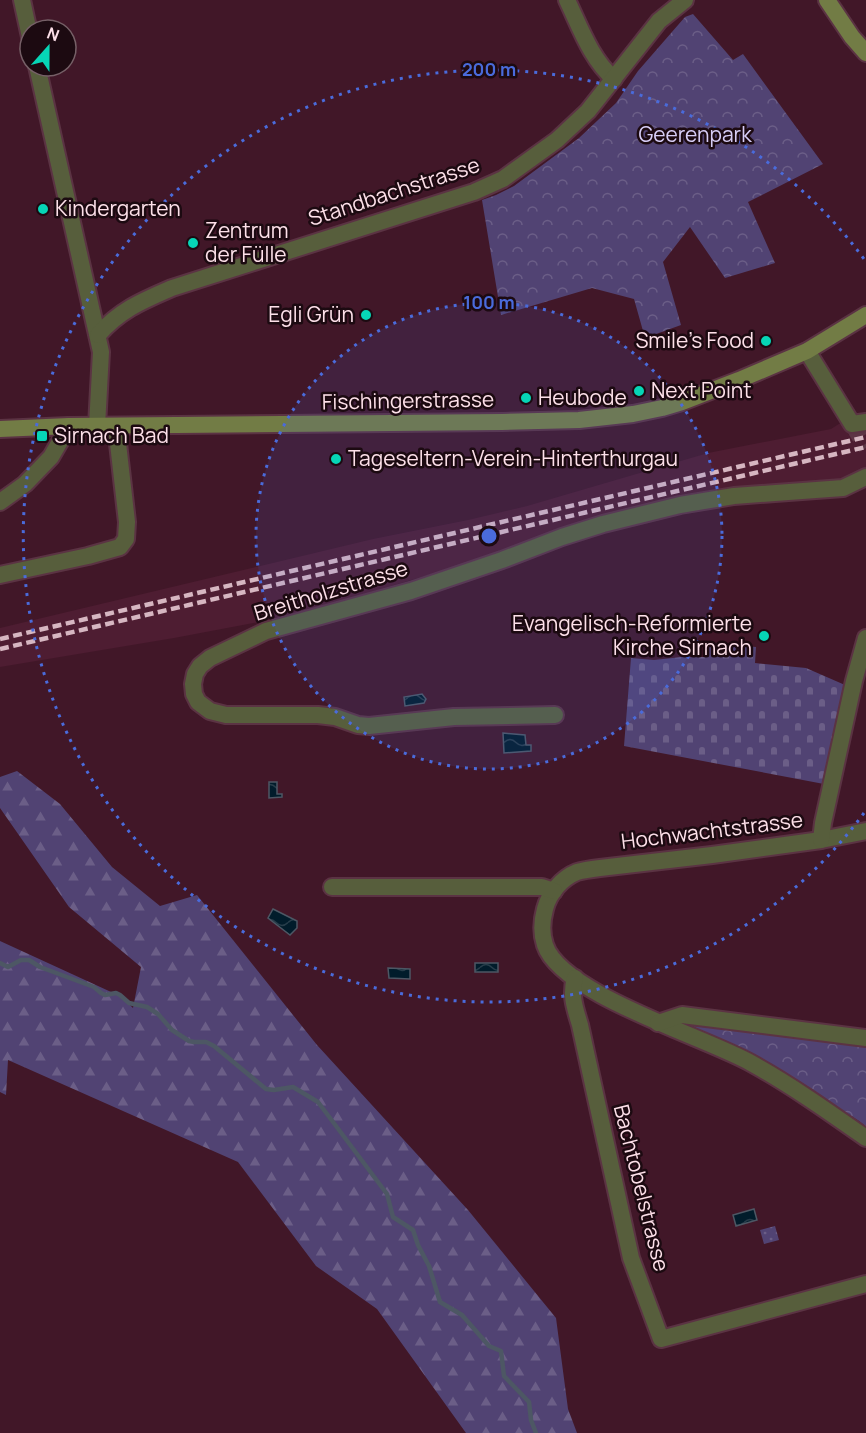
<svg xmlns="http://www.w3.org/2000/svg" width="866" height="1433" font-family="Manrope,sans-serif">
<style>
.built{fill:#4e1d32}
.forest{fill:url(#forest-firs)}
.cemetery{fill:url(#cemetery-stones)}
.park{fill:url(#park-crowns)}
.garden{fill:url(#garden-dots)}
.water{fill:url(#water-waves);stroke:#4d5764;stroke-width:1.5}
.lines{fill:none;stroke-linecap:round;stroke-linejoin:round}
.stream{stroke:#4d5764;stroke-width:4.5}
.minor-tunnel{stroke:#5d3545;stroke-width:16;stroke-dasharray:16 8;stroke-linecap:butt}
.minor-casing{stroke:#5b3343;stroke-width:20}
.secondary-casing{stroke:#5b3343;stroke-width:20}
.minor{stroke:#575e3c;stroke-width:16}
.secondary{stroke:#727c45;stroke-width:16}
.rail{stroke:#d6b6c1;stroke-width:4.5;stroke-dasharray:9 4.5;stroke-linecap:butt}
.ring{fill:none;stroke:#4a6bdb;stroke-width:3;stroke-dasharray:3 6}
.poi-dot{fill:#06d5b6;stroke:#1c0a11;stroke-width:2}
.labels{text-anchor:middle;stroke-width:5;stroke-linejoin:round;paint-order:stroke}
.park-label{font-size:21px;fill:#d7cdf6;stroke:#1c0a11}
.street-label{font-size:21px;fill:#fde0e9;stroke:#1c0a11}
.poi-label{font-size:21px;fill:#fde0e9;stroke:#1c0a11;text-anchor:start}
.centre{fill:#4a6bdb;stroke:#1c0a11;stroke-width:3}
.ring-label{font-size:18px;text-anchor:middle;font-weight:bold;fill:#4a6bdb;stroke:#1c0a11;stroke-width:5;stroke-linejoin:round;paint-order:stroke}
</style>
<defs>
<pattern id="forest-firs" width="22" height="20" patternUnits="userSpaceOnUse" patternTransform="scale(1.5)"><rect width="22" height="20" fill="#514373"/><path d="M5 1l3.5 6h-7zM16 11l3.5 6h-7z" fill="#6b5e87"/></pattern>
<pattern id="cemetery-stones" width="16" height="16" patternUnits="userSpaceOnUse" patternTransform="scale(1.5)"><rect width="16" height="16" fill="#514373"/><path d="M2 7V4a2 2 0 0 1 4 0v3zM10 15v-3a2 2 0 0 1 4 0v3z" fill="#6b5e87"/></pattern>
<pattern id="park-crowns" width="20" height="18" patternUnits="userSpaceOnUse" patternTransform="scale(1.5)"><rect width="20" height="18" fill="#514373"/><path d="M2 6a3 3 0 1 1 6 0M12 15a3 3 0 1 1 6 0" fill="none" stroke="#6b5e87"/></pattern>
<pattern id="garden-dots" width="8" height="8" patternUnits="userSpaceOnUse" patternTransform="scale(1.5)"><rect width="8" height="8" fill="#514373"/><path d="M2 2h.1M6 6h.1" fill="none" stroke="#6b5e87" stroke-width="1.8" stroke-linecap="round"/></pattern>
<pattern id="water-waves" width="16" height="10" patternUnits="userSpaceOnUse" patternTransform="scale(1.5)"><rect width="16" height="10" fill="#011c2b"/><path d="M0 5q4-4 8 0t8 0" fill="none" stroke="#273d4a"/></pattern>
</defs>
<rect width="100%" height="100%" fill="#411728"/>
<!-- built -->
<polygon class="built" points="842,422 849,435 866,431 866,472 847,479 823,483 711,493 570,525 478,560 338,602 259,622 174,638 0,667 0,628 373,539 468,520 527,506 708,453 831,429"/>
<!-- forest -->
<polygon class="forest" points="17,771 60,804 112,867 160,906 197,895 317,1045 468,1210 556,1318 568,1409 577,1433 466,1433 377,1309 316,1266 238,1162 8,1060 6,1095 0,1092 0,941 122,997 133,1008 141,967 69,907 0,808 0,777"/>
<!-- cemetery -->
<polygon class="cemetery" points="710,643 756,647 755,663 806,668 845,685 824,784 624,746 631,658 654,660 682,657 706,657 707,644"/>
<!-- park -->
<g class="park">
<polygon points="693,14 733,60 743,54 823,164 748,202 775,263 725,278 690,227 663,262 681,325 645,338 634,299 592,288 501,315 482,200 496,195 514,186 579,138 616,103 638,71 685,17"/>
<polygon points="690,1019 866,1043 866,1127 859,1121 760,1059 688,1024"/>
</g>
<!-- garden -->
<polygon class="garden" points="775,1226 779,1240 764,1244 760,1230"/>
<!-- water -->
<g class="water">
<polygon points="422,694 426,699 424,703 405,706 404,697"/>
<polygon points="503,733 525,735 526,745 531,745 531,751 504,753"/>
<polygon points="269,782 277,782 277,794 282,794 282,797 269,798"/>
<polygon points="273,909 297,921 297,928 290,935 268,918"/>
<rect x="475" y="963" width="23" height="9"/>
<polygon points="388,968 410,969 410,979 389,978"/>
<polygon points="754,1209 757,1220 736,1226 733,1215"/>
</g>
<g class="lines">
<!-- stream -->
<polyline class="stream" points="0,963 8,967 21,960 29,960 40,967 94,987 101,993 105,995 116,993 120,995 129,1003 147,1007 158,1014 172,1030 189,1041 194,1042 206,1042 214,1046 266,1089 274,1090 293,1087 318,1102 387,1194 393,1217 413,1230 418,1245 429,1266 440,1302 462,1315 489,1346 501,1351 504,1376 529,1402 531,1420 536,1433"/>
<!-- minor-tunnel -->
<polyline class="minor-tunnel" points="852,424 866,448"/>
<defs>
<g id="minor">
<polyline points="22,0 30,37"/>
<path d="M567,0C580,27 591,59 614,79"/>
<polyline points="37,66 101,352 97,426"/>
<path d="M98,335C120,310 142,301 172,288L474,192L503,179L557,140L588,111L659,21L685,0"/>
<polyline points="807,351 852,424 866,422"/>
<polyline points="0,502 25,484 51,457 69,426"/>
<polyline points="0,575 88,556 120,547 126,539 127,522 116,426"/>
<polyline points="555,715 454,717 369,726 358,725 335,717 318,715 226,715 210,711 198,702 194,694 193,684 195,674 200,666 210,658 266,631 411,591 502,560 562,537 603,524 680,505 734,496 843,488 866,477"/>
<path d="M866,831L821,840L712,855L600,868C592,869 584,870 577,872C562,878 549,893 545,909C542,920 541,933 545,945C561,994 705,1037 751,1063C791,1085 829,1112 866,1138"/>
<polyline points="821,840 823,823 854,681 866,638"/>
<polyline points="332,887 542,887 554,891"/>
<path d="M575,978C570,996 575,1008 580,1025L631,1258L661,1339L866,1284"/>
<polyline points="658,1023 682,1015 866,1038"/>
</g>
<g id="secondary">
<polyline points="827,0 852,37 866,53"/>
<polyline points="0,429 69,426 502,422 579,420 633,414 662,408 682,402 739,380 807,351 866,315"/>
</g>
</defs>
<!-- minor casing -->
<use href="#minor" class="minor-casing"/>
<!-- secondary casing -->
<use href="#secondary" class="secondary-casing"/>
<!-- minor -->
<use href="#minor" class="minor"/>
<!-- secondary -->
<use href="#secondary" class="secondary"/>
<!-- rail -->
<g class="rail">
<polyline points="0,639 866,437"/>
<polyline points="0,649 866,447"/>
</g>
</g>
<!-- distance rings -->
<circle cx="489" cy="536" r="233" fill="#4a6bdb" fill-opacity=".12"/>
<g class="ring">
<circle cx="489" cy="536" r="233"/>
<path d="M864 813A466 466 0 1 1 864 259"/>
</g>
<!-- markers -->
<g class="poi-dot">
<circle cx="43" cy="209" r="6"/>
<circle cx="193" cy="243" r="6"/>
<circle cx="366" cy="315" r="6"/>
<circle cx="766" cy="341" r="6"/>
<circle cx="639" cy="391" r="6"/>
<circle cx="526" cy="398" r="6"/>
<rect x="36" y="430" width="12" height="12" rx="3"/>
<circle cx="336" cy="459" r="6"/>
<circle cx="764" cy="636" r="6"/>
</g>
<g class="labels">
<!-- park labels -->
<g class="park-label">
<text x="695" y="142">Geerenpark</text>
</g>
<!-- street labels -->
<g class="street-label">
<text transform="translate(394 192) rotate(-18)" y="7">Standbachstrasse</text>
<text transform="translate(408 401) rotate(-1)" y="7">Fischingerstrasse</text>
<text transform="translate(331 591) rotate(-17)" y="7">Breitholzstrasse</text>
<text transform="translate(712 831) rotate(-7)" y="7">Hochwachtstrasse</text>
<text transform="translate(641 1188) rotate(76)" y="7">Bachtobelstrasse</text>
</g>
<!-- poi labels -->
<g class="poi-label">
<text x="55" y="216">Kindergarten</text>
<text x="205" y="238">Zentrum<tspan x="205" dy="24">der Fülle</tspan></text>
<text x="354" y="322" text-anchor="end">Egli Grün</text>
<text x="754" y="348" text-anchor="end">Smile's Food</text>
<text x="651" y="398">Next Point</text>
<text x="538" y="405">Heubode</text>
<text x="54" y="443">Sirnach Bad</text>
<text x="348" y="466">Tageseltern-Verein-Hinterthurgau</text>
<text x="752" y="631" text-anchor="end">Evangelisch-Reformierte<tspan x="752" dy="24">Kirche Sirnach</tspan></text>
</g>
</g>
<circle cx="489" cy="536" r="9" class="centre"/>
<g class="ring-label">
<text x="489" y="76">200 m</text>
<text x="489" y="309">100 m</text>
</g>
<!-- north arrow -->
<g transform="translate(48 48) rotate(21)"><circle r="28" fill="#1c0a11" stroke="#766067" stroke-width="1.5"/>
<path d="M0-4.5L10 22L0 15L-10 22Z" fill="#06d5b6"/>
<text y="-9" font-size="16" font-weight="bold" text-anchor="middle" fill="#fde0e9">N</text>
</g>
</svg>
